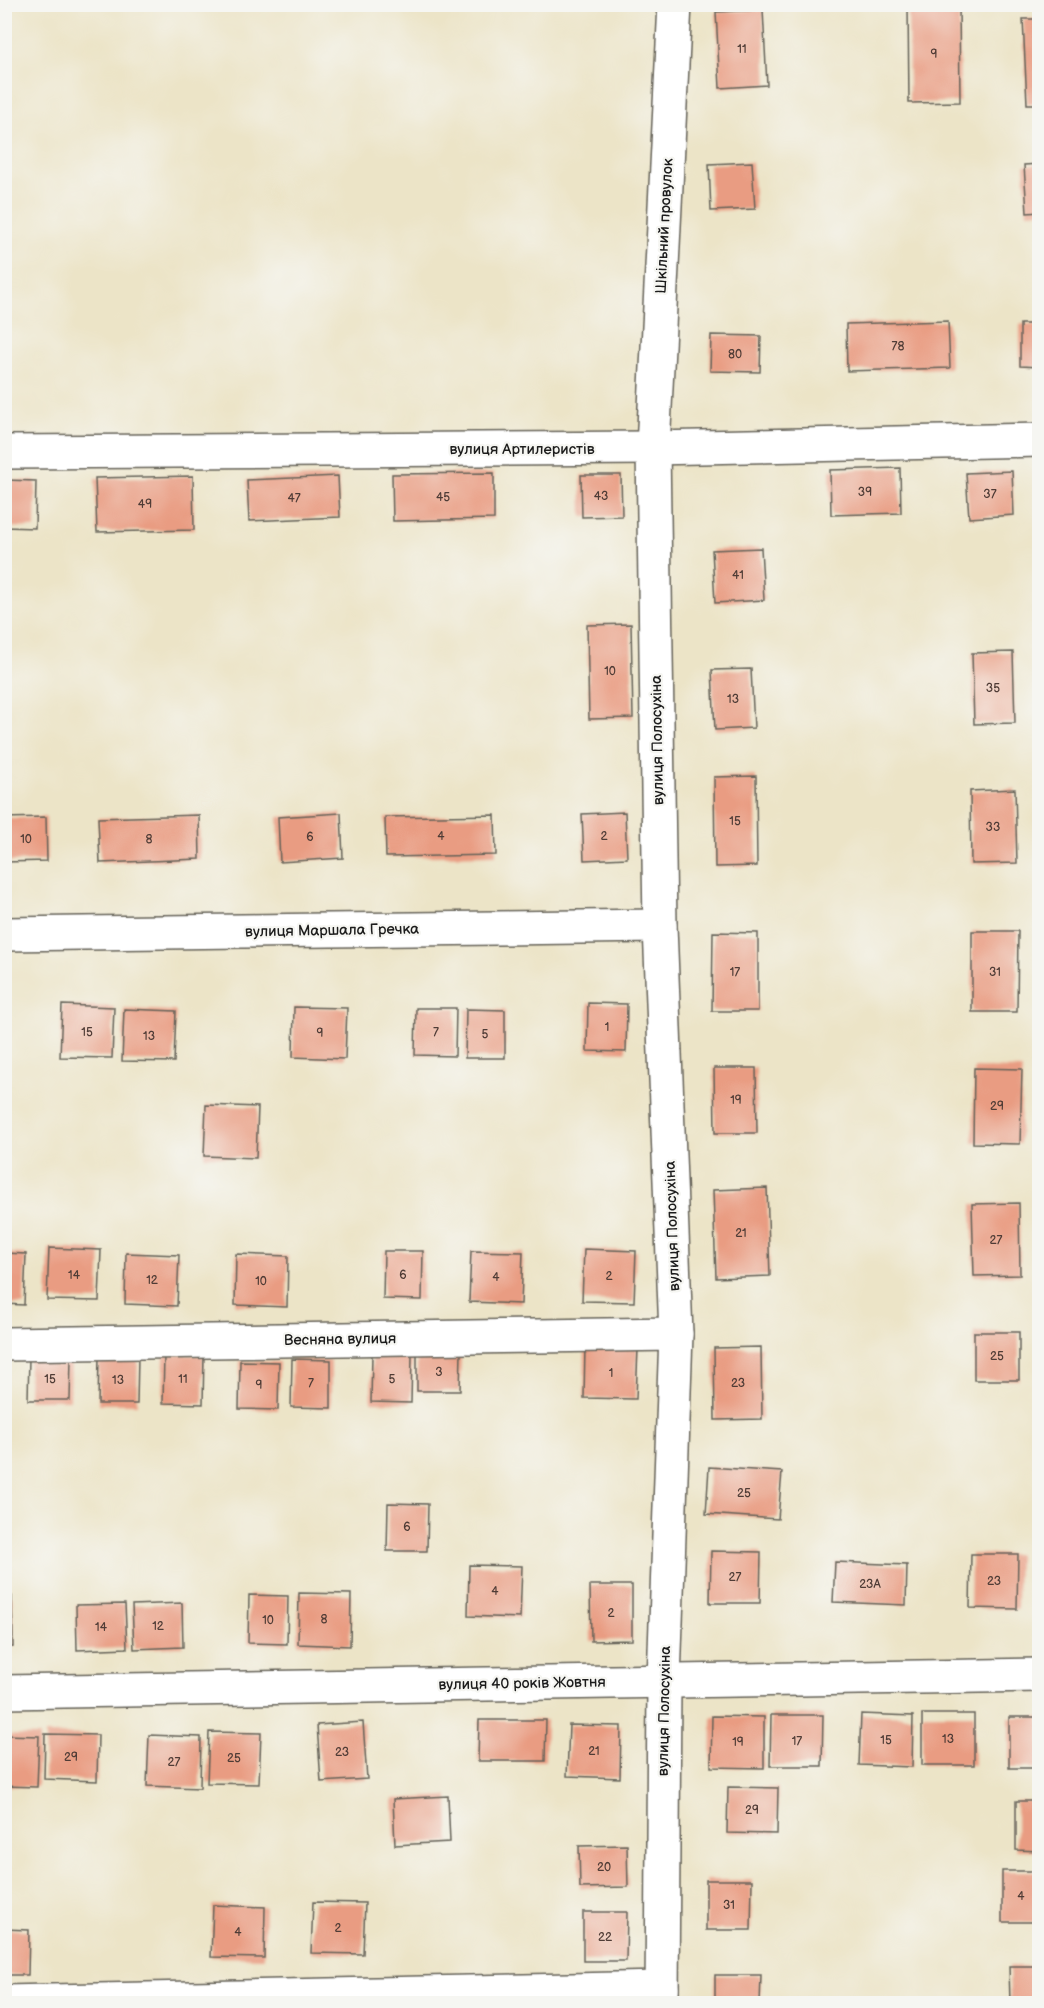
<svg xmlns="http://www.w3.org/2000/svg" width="1044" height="2008" font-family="'Balsamiq Sans',sans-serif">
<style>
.building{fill:#e99c82}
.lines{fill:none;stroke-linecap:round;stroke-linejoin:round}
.minor-casing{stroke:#656258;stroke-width:36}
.minor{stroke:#fff;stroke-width:33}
.labels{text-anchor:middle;stroke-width:4.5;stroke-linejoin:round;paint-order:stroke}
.number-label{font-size:12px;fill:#4f3c36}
.street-label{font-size:15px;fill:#1c1c1c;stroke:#f6f6f2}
</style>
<rect width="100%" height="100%" fill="#f6f6f2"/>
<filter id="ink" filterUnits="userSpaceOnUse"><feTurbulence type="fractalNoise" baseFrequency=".0167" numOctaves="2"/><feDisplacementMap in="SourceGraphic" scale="12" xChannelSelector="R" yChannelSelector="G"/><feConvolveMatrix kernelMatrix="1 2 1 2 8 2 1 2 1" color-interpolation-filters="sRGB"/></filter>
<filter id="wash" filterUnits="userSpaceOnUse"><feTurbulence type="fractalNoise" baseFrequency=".008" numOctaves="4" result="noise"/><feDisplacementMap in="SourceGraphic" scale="24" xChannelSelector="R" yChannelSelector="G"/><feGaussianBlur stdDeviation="1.35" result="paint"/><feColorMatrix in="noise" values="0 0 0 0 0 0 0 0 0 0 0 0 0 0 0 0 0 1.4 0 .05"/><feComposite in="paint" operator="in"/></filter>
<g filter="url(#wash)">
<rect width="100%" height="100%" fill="#ece4c7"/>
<g id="blocks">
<!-- building -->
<g class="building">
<polygon points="959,4 960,102 909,103 908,5"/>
<polygon points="763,10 767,85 720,88 716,12"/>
<polygon points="1023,19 1040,19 1040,104 1027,104"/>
<polygon points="752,162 755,209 711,211 709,164"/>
<polygon points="1040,164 1040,212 1027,213 1024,165"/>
<polygon points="948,321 950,368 847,371 846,324"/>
<polygon points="1020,324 1040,324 1040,367 1020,366"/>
<polygon points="711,335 761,336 760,372 710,371"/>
<polygon points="900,468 901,513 831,515 830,470"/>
<polygon points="1012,471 1014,515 969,518 966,473"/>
<polygon points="494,473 494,519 393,521 392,474"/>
<polygon points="581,475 621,475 622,516 582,517"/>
<polygon points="193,476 194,530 97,532 95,478"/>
<polygon points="338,476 340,517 249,521 247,480"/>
<polygon points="4,480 36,481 35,528 4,527"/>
<polygon points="761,548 764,600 715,603 712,550"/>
<polygon points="631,624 633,718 589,719 587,625"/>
<polygon points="1013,652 1015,723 974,724 972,653"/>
<polygon points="751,669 754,728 715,730 712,670"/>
<polygon points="756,776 757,866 715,867 714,777"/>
<polygon points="1015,789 1017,863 971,864 970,791"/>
<polygon points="625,812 627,858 584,860 582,814"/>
<polygon points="341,813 343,858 280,862 278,817"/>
<polygon points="199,815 200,859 100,863 98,818"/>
<polygon points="495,815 496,855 386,857 385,817"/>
<polygon points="46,817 47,861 4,862 4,818"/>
<polygon points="972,931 1018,931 1017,1012 972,1012"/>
<polygon points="713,932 758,933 758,1011 712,1011"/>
<polygon points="588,1003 627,1004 626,1052 587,1051"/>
<polygon points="62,1005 114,1007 112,1058 60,1057"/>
<polygon points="294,1007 347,1008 345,1059 293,1057"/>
<polygon points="416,1008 456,1008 455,1056 415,1055"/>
<polygon points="124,1009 176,1011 174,1062 122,1061"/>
<polygon points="466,1009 505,1010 505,1058 465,1058"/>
<polygon points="714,1068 756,1068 757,1133 715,1133"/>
<polygon points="974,1068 1022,1069 1020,1144 973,1143"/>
<polygon points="206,1105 258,1107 256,1158 204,1156"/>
<polygon points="767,1188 770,1276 716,1278 713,1190"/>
<polygon points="1019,1203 1020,1275 974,1276 972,1204"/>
<polygon points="49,1248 101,1250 99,1301 47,1300"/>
<polygon points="584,1249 636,1251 634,1302 582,1301"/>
<polygon points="384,1251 423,1251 422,1300 383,1299"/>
<polygon points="471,1251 523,1252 521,1304 469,1302"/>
<polygon points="4,1253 26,1254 24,1305 4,1304"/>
<polygon points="126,1253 179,1255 177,1306 125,1304"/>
<polygon points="236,1254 288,1256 287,1307 235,1305"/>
<rect x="974" y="1332" width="45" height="48"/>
<polygon points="585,1346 638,1348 636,1399 584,1398"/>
<polygon points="761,1347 762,1419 715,1420 714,1348"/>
<polygon points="417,1352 461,1353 460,1391 417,1391"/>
<polygon points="372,1354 412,1355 411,1403 371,1402"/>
<polygon points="164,1355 204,1355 203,1404 163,1403"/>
<polygon points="99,1356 138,1356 137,1404 98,1404"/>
<polygon points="29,1357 71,1358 70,1400 28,1400"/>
<polygon points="292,1359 331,1360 331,1408 291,1407"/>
<polygon points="240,1361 279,1362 278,1410 239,1409"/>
<polygon points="709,1467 782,1472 778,1519 706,1514"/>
<polygon points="388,1503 428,1504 427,1551 387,1551"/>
<polygon points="711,1551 761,1552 760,1603 710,1603"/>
<polygon points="971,1554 1018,1554 1017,1609 970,1608"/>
<polygon points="835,1562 907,1565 906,1605 833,1602"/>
<polygon points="469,1565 522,1566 520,1618 468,1616"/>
<polygon points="590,1585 632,1585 632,1640 591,1641"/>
<polygon points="299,1593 351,1594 350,1646 298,1644"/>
<polygon points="249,1595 288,1596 287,1644 248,1643"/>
<polygon points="12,1596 13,1647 4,1648 4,1597"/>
<polygon points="182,1603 183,1647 134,1649 132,1605"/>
<polygon points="125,1604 127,1648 77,1650 76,1605"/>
<polygon points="861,1714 913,1716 912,1767 859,1765"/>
<rect x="922" y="1714" width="52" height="51"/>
<polygon points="771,1715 823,1715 822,1766 770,1766"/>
<polygon points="712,1716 764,1717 764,1768 711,1767"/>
<rect x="1009" y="1717" width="31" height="51"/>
<polygon points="479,1720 546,1720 545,1761 478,1761"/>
<polygon points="363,1722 367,1779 321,1782 317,1725"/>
<polygon points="569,1725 621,1726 620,1778 567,1776"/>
<polygon points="209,1732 261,1733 259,1784 207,1783"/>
<polygon points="45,1734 98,1735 97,1781 44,1779"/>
<polygon points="4,1735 39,1736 37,1787 4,1786"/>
<polygon points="149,1735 201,1737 200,1788 147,1786"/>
<polygon points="728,1787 778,1788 777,1834 727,1833"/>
<polygon points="448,1796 450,1842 395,1845 393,1799"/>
<polygon points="1016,1801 1040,1801 1040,1851 1016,1850"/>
<polygon points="627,1845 628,1887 580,1888 579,1846"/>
<rect x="1002" y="1871" width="38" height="51"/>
<polygon points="706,1880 752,1880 751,1930 706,1930"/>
<polygon points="313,1902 365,1903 363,1954 311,1953"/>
<polygon points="213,1905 265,1907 264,1958 211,1957"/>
<polygon points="583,1912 627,1912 626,1961 583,1961"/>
<polygon points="4,1929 29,1930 28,1975 4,1975"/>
<polygon points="1009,1966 1040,1966 1040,2004 1010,2004"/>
<polygon points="715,1975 761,1975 760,2004 715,2004"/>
</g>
</g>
</g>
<g filter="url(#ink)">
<use href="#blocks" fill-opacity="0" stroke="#656258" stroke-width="1.5"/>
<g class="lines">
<defs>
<g id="minor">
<polyline points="4,452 653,448 1040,440"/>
<polyline points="4,934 660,926"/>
<polyline points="4,1344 676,1334"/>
<polyline points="4,1692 1040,1675"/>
<polyline points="4,2002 662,1988"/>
<polyline points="662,2004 664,1680 676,1334 660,926 653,448 675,4"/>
</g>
</defs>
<!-- minor casing -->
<use href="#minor" class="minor-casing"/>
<!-- minor -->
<use href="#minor" class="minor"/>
</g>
</g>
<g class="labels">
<!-- number labels -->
<g class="number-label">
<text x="742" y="53">11</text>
<text x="934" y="58">9</text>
<text x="898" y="350">78</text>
<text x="735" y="358">80</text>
<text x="865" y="496">39</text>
<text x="990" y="498">37</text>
<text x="601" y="500">43</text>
<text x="443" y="501">45</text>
<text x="294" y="502">47</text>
<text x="145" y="508">49</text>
<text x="738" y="579">41</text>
<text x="610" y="675">10</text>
<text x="993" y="692">35</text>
<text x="733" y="703">13</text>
<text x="735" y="825">15</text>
<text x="993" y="831">33</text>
<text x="441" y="840">4</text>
<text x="604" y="840">2</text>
<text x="310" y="841">6</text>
<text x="26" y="843">10</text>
<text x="149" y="843">8</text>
<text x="735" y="976">17</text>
<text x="995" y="976">31</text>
<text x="607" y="1031">1</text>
<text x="87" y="1036">15</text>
<text x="436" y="1036">7</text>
<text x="320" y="1037">9</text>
<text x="485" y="1038">5</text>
<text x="149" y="1040">13</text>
<text x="736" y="1104">19</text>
<text x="997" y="1110">29</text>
<text x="741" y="1237">21</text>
<text x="996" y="1244">27</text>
<text x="74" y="1279">14</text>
<text x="403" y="1279">6</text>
<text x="609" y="1280">2</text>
<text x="496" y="1281">4</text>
<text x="152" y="1284">12</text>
<text x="261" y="1285">10</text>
<text x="997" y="1360">25</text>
<text x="439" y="1376">3</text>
<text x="611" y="1377">1</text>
<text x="50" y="1383">15</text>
<text x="183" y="1383">11</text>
<text x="392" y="1383">5</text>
<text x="118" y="1384">13</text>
<text x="311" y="1387">7</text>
<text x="738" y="1387">23</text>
<text x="259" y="1389">9</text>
<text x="744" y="1497">25</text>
<text x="407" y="1531">6</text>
<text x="735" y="1581">27</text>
<text x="994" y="1585">23</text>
<text x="870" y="1588">23А</text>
<text x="495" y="1595">4</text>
<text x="611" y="1617">2</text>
<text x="324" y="1623">8</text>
<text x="268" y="1624">10</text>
<text x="158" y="1630">12</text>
<text x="101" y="1631">14</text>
<text x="948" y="1743">13</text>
<text x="886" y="1744">15</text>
<text x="797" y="1745">17</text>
<text x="738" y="1746">19</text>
<text x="594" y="1755">21</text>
<text x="342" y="1756">23</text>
<text x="71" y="1761">29</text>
<text x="234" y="1762">25</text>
<text x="174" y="1766">27</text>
<text x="752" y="1814">29</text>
<text x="604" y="1871">20</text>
<text x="1021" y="1900">4</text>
<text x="729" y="1909">31</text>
<text x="338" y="1932">2</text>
<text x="238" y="1936">4</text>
<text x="605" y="1941">22</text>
</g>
<!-- street labels -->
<g class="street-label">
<text transform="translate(664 226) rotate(-87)" y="5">Шкільний провулок</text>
<text x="522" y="454">вулиця Артилеристів</text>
<text transform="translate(657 740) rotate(-91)" y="5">вулиця Полосухіна</text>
<text transform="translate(332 930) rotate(-1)" y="5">вулиця Маршала Гречка</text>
<text transform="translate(672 1226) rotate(-92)" y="5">вулиця Полосухіна</text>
<text transform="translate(340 1339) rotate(-1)" y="5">Весняна вулиця</text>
<text transform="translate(522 1683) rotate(-1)" y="5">вулиця 40 років Жовтня</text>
<text transform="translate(664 1711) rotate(-89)" y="5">вулиця Полосухіна</text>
</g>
</g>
<!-- margin -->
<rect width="1044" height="2008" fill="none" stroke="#f6f6f2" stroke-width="24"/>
</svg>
